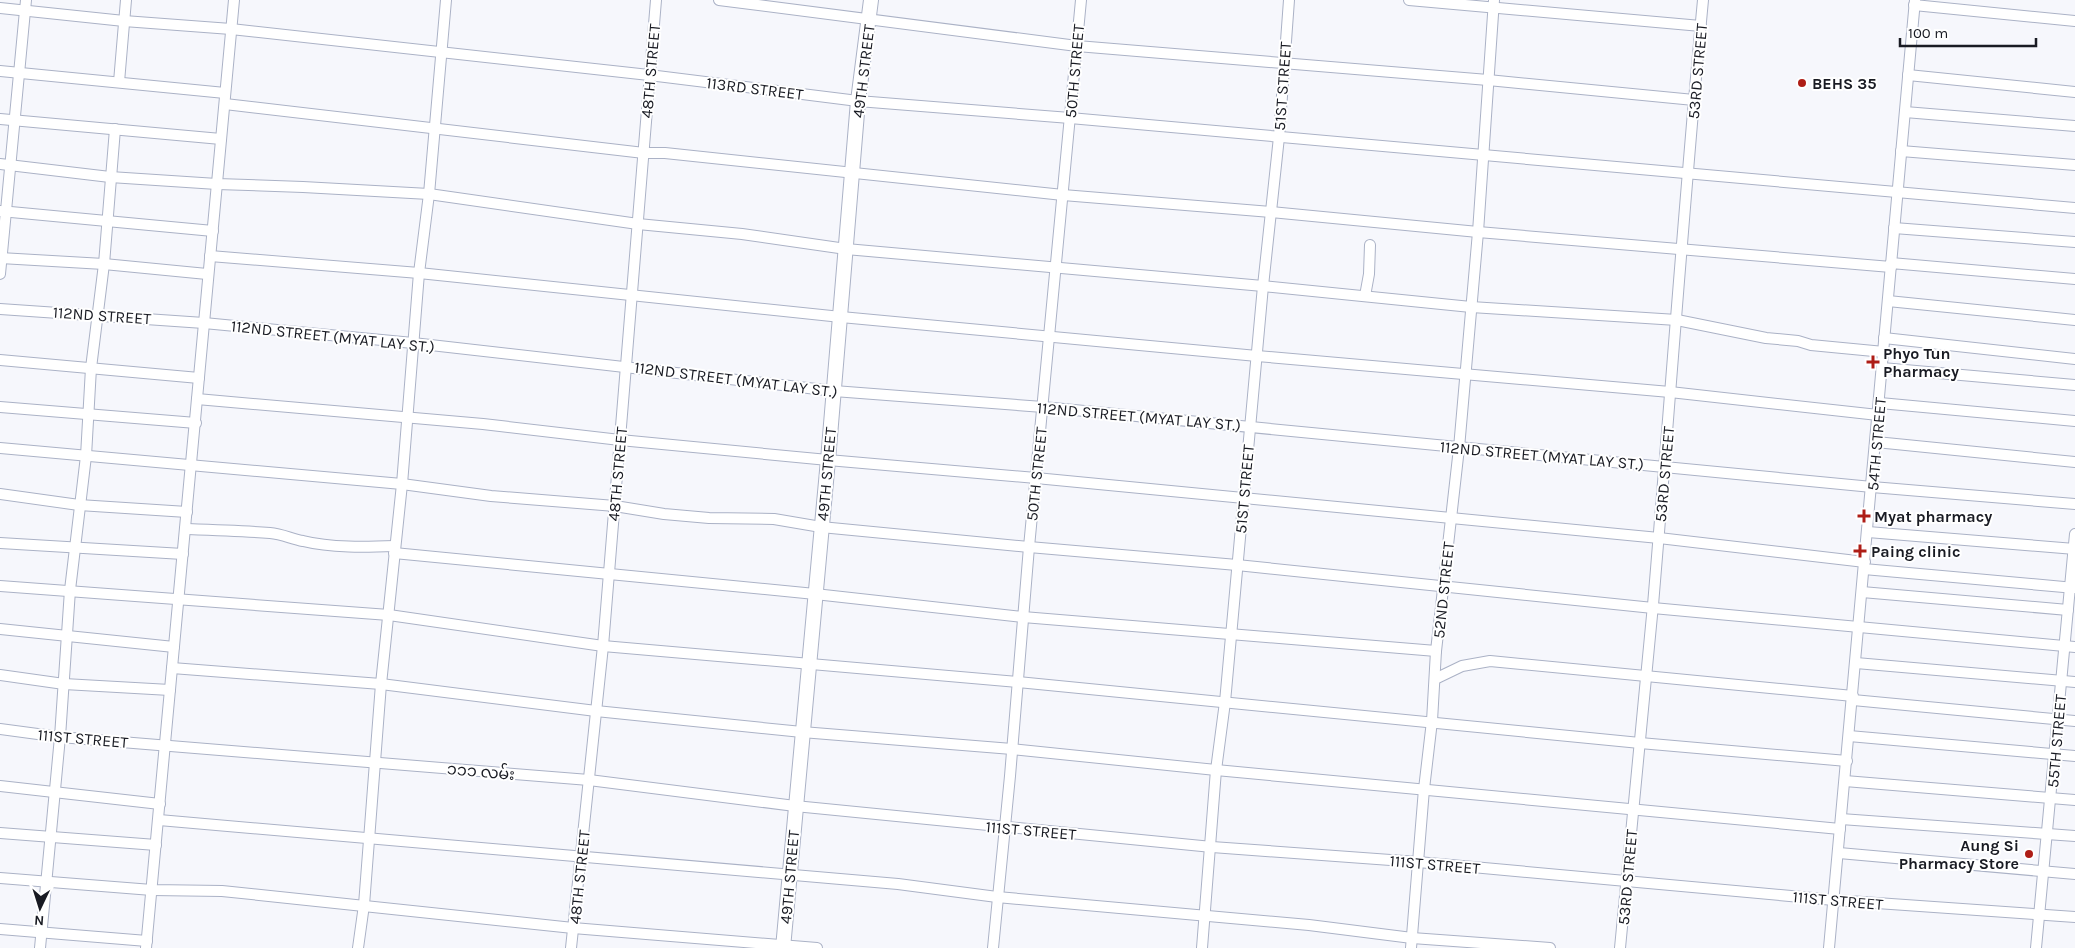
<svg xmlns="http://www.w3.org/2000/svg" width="2075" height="948" font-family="Karla,'Noto Sans Myanmar',sans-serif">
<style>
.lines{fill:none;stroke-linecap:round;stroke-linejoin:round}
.minor-casing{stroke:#abb2c6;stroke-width:12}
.secondary-casing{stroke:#abb2c6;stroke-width:16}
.minor{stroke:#fff;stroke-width:10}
.secondary{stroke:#fff;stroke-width:14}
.poi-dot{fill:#ae1d16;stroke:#fff;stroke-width:2}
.labels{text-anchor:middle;stroke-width:4;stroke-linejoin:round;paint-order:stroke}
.street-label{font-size:16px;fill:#191b23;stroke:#fff}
.poi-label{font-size:16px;font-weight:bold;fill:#191b23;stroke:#fff;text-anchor:start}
</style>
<rect width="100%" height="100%" fill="#f6f7fc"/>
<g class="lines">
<defs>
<g id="minor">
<polyline points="719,0 1077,46 1488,80 1694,100"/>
<polyline points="1409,0 1701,26"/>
<polyline points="1914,5 2075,21"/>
<polyline points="0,8 124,21 231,29 649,75 858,101 1070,118 2075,208"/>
<polyline points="0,71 225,93"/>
<polyline points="1908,75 2075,92"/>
<polyline points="119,82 126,0"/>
<polyline points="225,104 644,153 665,153 1063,195 1271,212 1478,232 1891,267 1891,263 2075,279"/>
<polyline points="1905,112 2075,126"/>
<polyline points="0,119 221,139"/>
<polyline points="1901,151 2075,165"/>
<polyline points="0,164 110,177 217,184 303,187 429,194 638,224 742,234 846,249 1263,286 1471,307 1677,320 1766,338 1798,341 1811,345 1884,352"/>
<polyline points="0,211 213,231"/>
<polyline points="1894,228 2075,242"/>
<polyline points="210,256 419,273 841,317 1257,356 1670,392 1878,415"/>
<polyline points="0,258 104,264 207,274"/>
<polyline points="0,274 26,0"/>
<polyline points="1365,296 1369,274 1370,245"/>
<polyline points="1888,301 2075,320"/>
<polyline points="0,309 204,323 413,343 834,391 1043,407 1872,487 2075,504"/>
<polyline points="1884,338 2075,359"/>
<polyline points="0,360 199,378"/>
<polyline points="1882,368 2075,385"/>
<polyline points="197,399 483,424 620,440 828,460 1036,478 1659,538 1865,562"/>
<polyline points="1880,403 2075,421"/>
<polyline points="0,407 196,423"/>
<polyline points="1876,442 2075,462"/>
<polyline points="0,448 402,484 491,496 615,506 664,514 709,518 774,519 821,527 1029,547 1237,565 1653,608 2075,647"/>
<polyline points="0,494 79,505 187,512"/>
<path d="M185,529C213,530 242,531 270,533C282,534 292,539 303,541C331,548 366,547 395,546"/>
<polyline points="1868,532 2075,549"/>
<polyline points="0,543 183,554"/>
<polyline points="394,553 815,594 1023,617 1436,651"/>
<polyline points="1864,569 2075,588"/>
<polyline points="0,586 389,615 603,646 1018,682 1640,743 1847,761"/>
<polyline points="1862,592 2068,610"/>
<polyline points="0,629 174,647"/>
<polyline points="1856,663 2075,682"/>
<polyline points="172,668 381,684 596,711 802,732 1012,749 1216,770 1840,829"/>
<polyline points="0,675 64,684 170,690"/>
<polyline points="1435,679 1462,666 1490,661 1853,696"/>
<polyline points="1853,700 2075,721"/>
<polyline points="0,729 60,737 589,780 795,806 1212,847 1418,862 1834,900 2075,917"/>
<polyline points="1849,736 2075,756"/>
<polyline points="1845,781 2075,800"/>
<polyline points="0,786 160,804"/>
<polyline points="1841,819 2075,836"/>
<polyline points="159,820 898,884 997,897 1309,925 1412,938 1550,948"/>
<polyline points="0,833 156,845"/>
<polyline points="1839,853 2075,874"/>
<polyline points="0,878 152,890 222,891 573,928 817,948"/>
<polyline points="0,929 147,941"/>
<polyline points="40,948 60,737 70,590 86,456 91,368 104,264 115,129"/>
<polyline points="146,948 234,0"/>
<polyline points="358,948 364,905 381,684 402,484 419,273 429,194 446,0"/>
<polyline points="571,948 603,646 656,0"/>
<polyline points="993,948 1010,776 1029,547 1081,0"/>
<polyline points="1202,948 1216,770 1225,702 1263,286 1279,137 1289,0"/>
<polyline points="1411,948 1424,789 1432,721 1436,651 1459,448 1478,232 1494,0"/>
<path d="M1620,948C1630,834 1643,720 1653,605C1670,403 1684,202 1703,0"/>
<polyline points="1829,948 1915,0"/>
<polyline points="2036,948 2075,534"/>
</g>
<polyline id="secondary" points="783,948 828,460 858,101 871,0"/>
</defs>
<!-- minor casing -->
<use href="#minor" class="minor-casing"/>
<!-- secondary casing -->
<use href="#secondary" class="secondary-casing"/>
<!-- minor -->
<use href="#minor" class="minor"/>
<!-- secondary -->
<use href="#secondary" class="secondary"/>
</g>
<!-- markers -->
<g class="poi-dot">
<circle cx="1802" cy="83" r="5"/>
<path d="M1870.5 354.5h5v5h5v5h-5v5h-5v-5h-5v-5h5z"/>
<path d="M1861.5 508.5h5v5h5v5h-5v5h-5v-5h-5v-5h5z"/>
<path d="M1857.5 543.5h5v5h5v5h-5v5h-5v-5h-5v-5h5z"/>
<circle cx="2029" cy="854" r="5"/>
</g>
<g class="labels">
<!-- street labels -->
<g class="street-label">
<text transform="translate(650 71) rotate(-85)" y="6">48TH STREET</text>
<text transform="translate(863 71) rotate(-83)" y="6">49TH STREET</text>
<text transform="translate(1074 71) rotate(-85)" y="6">50TH STREET</text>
<text transform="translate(1697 71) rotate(-85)" y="6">53RD STREET</text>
<text transform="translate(1282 86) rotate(-86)" y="6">51ST STREET</text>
<text transform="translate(755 88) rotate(7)" y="6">113RD STREET</text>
<text transform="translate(102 315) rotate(4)" y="6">112ND STREET</text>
<text transform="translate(333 336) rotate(6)" y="6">112ND STREET (MYAT LAY ST.)</text>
<text transform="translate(736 379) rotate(7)" y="6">112ND STREET (MYAT LAY ST.)</text>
<text transform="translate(1139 416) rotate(5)" y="6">112ND STREET (MYAT LAY ST.)</text>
<text transform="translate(1876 444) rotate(-85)" y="6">54TH STREET</text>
<text transform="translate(1542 455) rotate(5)" y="6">112ND STREET (MYAT LAY ST.)</text>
<text transform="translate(617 474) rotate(-85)" y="6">48TH STREET</text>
<text transform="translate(826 474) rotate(-85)" y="6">49TH STREET</text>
<text transform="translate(1036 474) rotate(-84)" y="6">50TH STREET</text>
<text transform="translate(1664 474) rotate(-85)" y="6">53RD STREET</text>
<text transform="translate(1244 489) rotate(-85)" y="6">51ST STREET</text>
<text transform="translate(1443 590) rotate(-84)" y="6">52ND STREET</text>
<text transform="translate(83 738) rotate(5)" y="6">111ST STREET</text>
<text transform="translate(2056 741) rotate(-85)" y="6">55TH STREET</text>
<text transform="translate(481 771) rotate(5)" y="6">၁၁၁ လမ်း</text>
<text transform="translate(1031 830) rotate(5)" y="6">111ST STREET</text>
<text transform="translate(1435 864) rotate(5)" y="6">111ST STREET</text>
<text transform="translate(579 877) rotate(-84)" y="6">48TH STREET</text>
<text transform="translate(789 877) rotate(-85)" y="6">49TH STREET</text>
<text transform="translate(1627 877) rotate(-85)" y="6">53RD STREET</text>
<text transform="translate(1838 900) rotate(5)" y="6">111ST STREET</text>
</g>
<!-- poi labels -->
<g class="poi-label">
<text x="1812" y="89">BEHS 35</text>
<text x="1883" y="359">Phyo Tun<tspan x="1883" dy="18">Pharmacy</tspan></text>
<text x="1874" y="522">Myat pharmacy</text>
<text x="1871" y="557">Paing clinic</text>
<text x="2019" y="851" text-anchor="end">Aung Si<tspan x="2019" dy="18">Pharmacy Store</tspan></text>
</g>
</g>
<!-- north arrow -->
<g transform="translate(40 908) rotate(184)" stroke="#ffffff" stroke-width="4" paint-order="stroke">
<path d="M0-4L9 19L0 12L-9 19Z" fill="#191b23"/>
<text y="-8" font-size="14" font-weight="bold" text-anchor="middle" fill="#191b23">N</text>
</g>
<!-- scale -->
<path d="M1900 38v8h136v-8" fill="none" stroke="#191b23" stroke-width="2.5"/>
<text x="1908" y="38" font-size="15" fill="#191b23" stroke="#ffffff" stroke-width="4" paint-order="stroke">100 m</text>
</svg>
